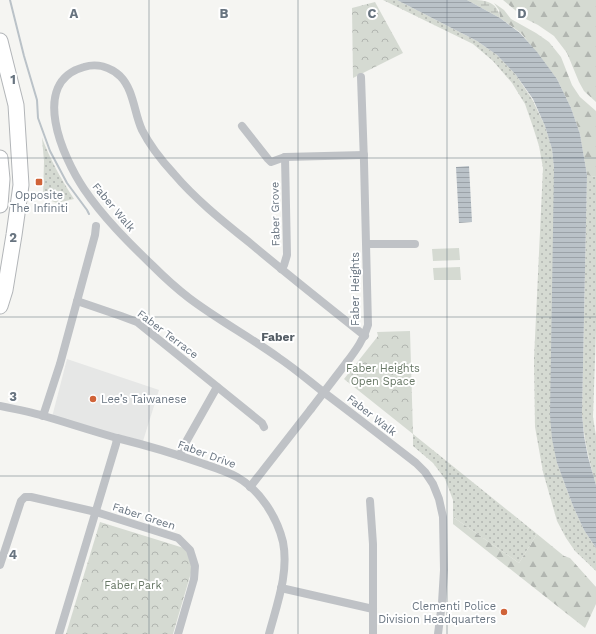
<svg xmlns="http://www.w3.org/2000/svg" width="596" height="634" font-family="'Work Sans',sans-serif">
<style>
.built{fill:#e6e7e6}
.grass{fill:url(#grass-dots)}
.forest{fill:url(#forest-firs)}
.wetland{fill:url(#wetland-marsh)}
.park{fill:url(#park-crowns)}
.garden{fill:#d5dad2}
.water{fill:url(#water-rules)}
.lines{fill:none;stroke-linecap:round;stroke-linejoin:round}
.stream{stroke:#bac2c8;stroke-width:2}
.highway-casing{stroke:#b2b5b8;stroke-width:17}
.street{stroke:#bfc2c6;stroke-width:8}
.highway{stroke:#fff;stroke-width:15}
.street-bridge{stroke:#bfc2c6;stroke-width:8}
.grid{fill:none;stroke:#687480;stroke-width:1;stroke-opacity:0.55}
.poi-dot{fill:#d06338;stroke:#fff;stroke-width:1.5}
.labels{text-anchor:middle;stroke-width:4;stroke-linejoin:round;paint-order:stroke}
.poi-label{font-size:11px;fill:#687480;stroke:#fff}
.street-label{font-size:11px;fill:#687480;stroke:#fff}
.park-label{font-size:11px;fill:#687866;stroke:#fff}
.neighbourhood-label{font-size:12px;font-weight:bold;fill:#555e66;stroke:#fff}
.grid-label{font-size:13px;text-anchor:middle;font-weight:bold;fill:#687480;stroke:#fff;stroke-width:4;stroke-linejoin:round;paint-order:stroke}
</style>
<defs>
<pattern id="grass-dots" width="8" height="8" patternUnits="userSpaceOnUse"><rect width="8" height="8" fill="#d5dad2"/><path d="M2 2h.1M6 6h.1" fill="none" stroke="#b1b5b0" stroke-width="1.8" stroke-linecap="round"/></pattern>
<pattern id="forest-firs" width="22" height="20" patternUnits="userSpaceOnUse"><rect width="22" height="20" fill="#d5dad2"/><path d="M5 1l3.5 6h-7zM16 11l3.5 6h-7z" fill="#b1b5b0"/></pattern>
<pattern id="wetland-marsh" width="20" height="14" patternUnits="userSpaceOnUse"><rect width="20" height="14" fill="#d5dad2"/><path d="M1 5h8M5 5V1M11 12h8M15 12V8" fill="none" stroke="#b1b5b0"/></pattern>
<pattern id="park-crowns" width="20" height="18" patternUnits="userSpaceOnUse"><rect width="20" height="18" fill="#d5dad2"/><path d="M2 6a3 3 0 1 1 6 0M12 15a3 3 0 1 1 6 0" fill="none" stroke="#b1b5b0"/></pattern>
<pattern id="water-rules" width="6" height="5" patternUnits="userSpaceOnUse"><rect width="6" height="5" fill="#bac2c8"/><path d="M0 2.5h6" fill="none" stroke="#9ba2a8"/></pattern>
</defs>
<rect width="100%" height="100%" fill="#f5f5f2"/>
<!-- built -->
<polygon class="built" points="67,359 159,390 143,441 52,417"/>
<!-- grass -->
<g class="grass">
<polygon points="383,0 397,0 477,41 497,55 516,75 532,99 545,126 552,149 554,168 557,463 573,506 584,530 596,548 596,571 575,551 566,538 557,521 543,472 535,427 534,359 543,168 539,146 533,127 525,104 512,83 493,61 473,44"/>
<path d="M42,138C50,159 61,179 74,199L57,203L43,198L44,161Z"/>
<path d="M587,175L596,177V331L593,417L596,436V485C589,460 584,440 582,414Z"/>
<polygon points="413,434 537,534 519,563 453,517 453,500 445,479 433,463 413,446"/>
</g>
<!-- forest -->
<g class="forest">
<polygon points="503,0 596,0 596,102 584,91 579,82 567,53 554,36 538,25 526,19"/>
<polygon points="494,3 504,10 511,19 536,33 549,42 561,57 572,85 580,97 596,111 596,177 587,175 580,134 571,108 557,79 521,33 500,18 499,10"/>
<polygon points="453,517 519,563 537,534 564,556 570,558 596,587 596,604 585,628 453,524"/>
</g>
<!-- wetland -->
<path class="wetland" d="M467,0C484,0 497,0 500,18Z"/>
<!-- park -->
<g class="park">
<polygon points="375,2 403,53 353,78 352,8"/>
<polygon points="410,331 413,434 344,379 378,336 377,332"/>
<polygon points="100,522 187,549 193,566 173,634 66,634"/>
</g>
<!-- garden -->
<g class="garden">
<polygon points="459,248 460,260 433,261 432,249"/>
<polygon points="460,267 461,280 434,280 433,268"/>
<polygon points="373,356 386,367 371,386 358,375"/>
</g>
<!-- water -->
<g class="water">
<polygon points="397,0 467,0 500,18 520,33 537,52 557,79 571,108 580,134 587,175 582,414 584,436 588,457 596,485 596,548 584,530 573,506 557,463 552,439 550,415 554,168 552,149 545,126 533,99 516,75 497,55 477,41"/>
<polygon points="469,166 472,222 459,223 456,167"/>
</g>
<g class="lines">
<!-- stream -->
<polyline class="stream" points="10,0 24,56 37,100 38,118 50,151 67,183 87,210 89,214"/>
<defs>
<g id="highway">
<polyline points="0,41 16,105 21,185 14,235 5,290 0,306"/>
<polyline points="0,158 2,179 0,205"/>
</g>
</defs>
<!-- highway casing -->
<use href="#highway" class="highway-casing"/>
<!-- street -->
<g class="street">
<polyline points="242,126 268,159 271,162 285,157 364,155"/>
<polyline points="367,244 415,244"/>
<polyline points="281,269 284,265 287,255 285,157"/>
<polyline points="77,301 121,316 137,322 262,423 264,427"/>
<path d="M365,336C326,305 288,275 250,243C224,222 196,200 174,174C162,161 150,146 142,130C134,113 134,90 120,76C110,67 97,63 84,67C29,82 63,158 84,189C103,217 128,242 153,266C164,277 176,288 189,298C218,320 250,337 279,358C294,368 308,380 322,391C354,415 385,439 416,463L425,472L433,484L439,499L443,517L444,570L442,603L438,634"/>
<path d="M347,362C356,350 364,339 368,325L364,162L361,77"/>
<path d="M0,406C15,409 30,412 44,416C68,423 92,431 117,438C145,445 173,453 201,463C213,467 226,471 237,477C260,490 277,517 283,542C289,573 277,604 269,634"/>
<polyline points="43,416 60,364 95,235 96,226"/>
<polyline points="180,456 182,449 217,387"/>
<polyline points="250,487 311,409"/>
<polyline points="370,501 373,544 373,634"/>
<polyline points="0,565 21,501 25,497 31,497 96,512 178,538 190,550 195,566 194,579 178,634"/>
<polyline points="281,588 373,609"/>
<polyline points="59,634 116,444 117,438"/>
</g>
<!-- highway -->
<use href="#highway" class="highway"/>
<!-- street-bridge -->
<polyline class="street-bridge" points="311,409 347,362"/>
</g>
<!-- grid -->
<path class="grid" d="M149,0V634M298,0V634M447,0V634M0,158H596M0,317H596M0,476H596"/>
<!-- markers -->
<g class="poi-dot">
<rect x="35" y="178" width="8" height="8" rx="2"/>
<circle cx="93" cy="399" r="4"/>
<circle cx="504" cy="612" r="4"/>
</g>
<g class="labels">
<!-- poi labels -->
<g class="poi-label">
<text x="39" y="199">Opposite<tspan x="39" dy="13">The Infiniti</tspan></text>
<text x="101" y="403" text-anchor="start">Lee’s Taiwanese</text>
<text x="496" y="610" text-anchor="end">Clementi Police<tspan x="496" dy="13">Division Headquarters</tspan></text>
</g>
<!-- street labels -->
<g class="street-label">
<text transform="translate(114 207) rotate(50)" y="4">Faber Walk</text>
<text transform="translate(275 214) rotate(-91)" y="4">Faber Grove</text>
<text transform="translate(355 289) rotate(-90)" y="4">Faber Heights</text>
<text transform="translate(168 334) rotate(37)" y="4">Faber Terrace</text>
<text transform="translate(372 415) rotate(38)" y="4">Faber Walk</text>
<text transform="translate(207 454) rotate(20)" y="4">Faber Drive</text>
<text transform="translate(144 516) rotate(18)" y="4">Faber Green</text>
</g>
<!-- park labels -->
<g class="park-label">
<text x="383" y="372">Faber Heights<tspan x="383" dy="13">Open Space</tspan></text>
<text x="133" y="589">Faber Park</text>
</g>
<!-- neighbourhood labels -->
<g class="neighbourhood-label">
<text x="278" y="341">Faber</text>
</g>
</g>
<g class="grid-label">
<text x="74" y="18">A</text>
<text x="224" y="18">B</text>
<text x="372" y="18">C</text>
<text x="522" y="18">D</text>
<text x="13" y="84">1</text>
<text x="13" y="242">2</text>
<text x="13" y="401">3</text>
<text x="13" y="559">4</text>
</g>
</svg>
